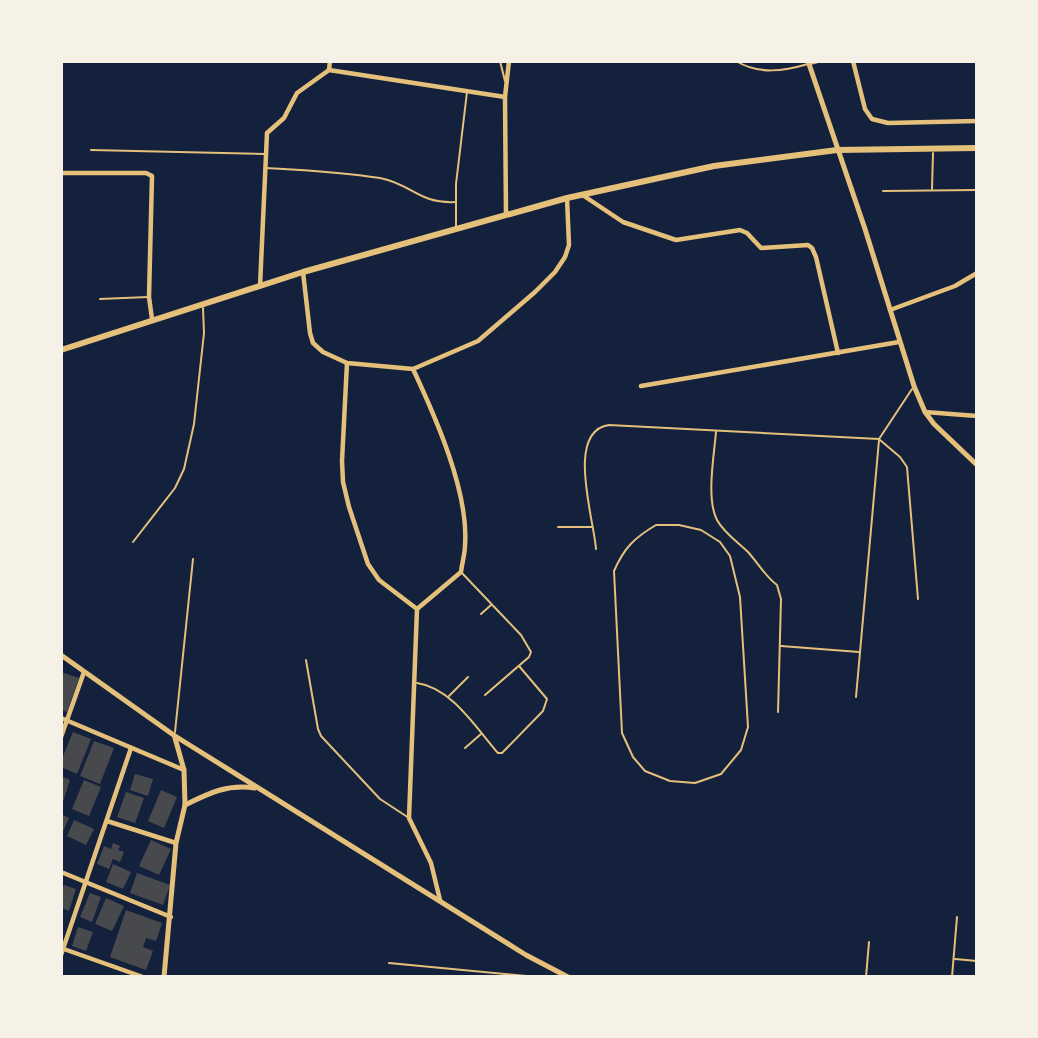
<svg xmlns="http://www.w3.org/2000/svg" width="1038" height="1038" font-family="'Work Sans',sans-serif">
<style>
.building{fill:#48494c}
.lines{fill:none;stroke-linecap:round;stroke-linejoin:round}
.path{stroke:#e5c07b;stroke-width:2}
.service{stroke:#e5c07b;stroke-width:2}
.minor{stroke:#e5c07b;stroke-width:4.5}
.tertiary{stroke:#e5c07b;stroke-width:5}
.secondary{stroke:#e5c07b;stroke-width:6}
</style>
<rect width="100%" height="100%" fill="#14213d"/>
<!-- building -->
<g class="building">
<polygon points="61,672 79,678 67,712 61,710"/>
<polygon points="73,732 91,739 77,774 61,767 61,761"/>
<polygon points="94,741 114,748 100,784 80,776"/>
<polygon points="135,774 153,779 148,796 130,790"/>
<polygon points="61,776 70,780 62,805 61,805"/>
<polygon points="84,780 101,787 89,816 72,809"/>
<polygon points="161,790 177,797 164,828 148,821"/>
<polygon points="126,792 144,798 135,823 117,817"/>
<polygon points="61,814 69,818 61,836"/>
<polygon points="74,820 94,829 86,845 67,836"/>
<polygon points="151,840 171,849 159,875 139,866"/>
<polygon points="113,843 120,846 118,850 124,852 120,862 113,859 109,869 97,864 104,846 111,849"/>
<polygon points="113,864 131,872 123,889 106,882"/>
<polygon points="137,873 170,885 163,905 130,893"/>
<polygon points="64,885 76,889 69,911 61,908 61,893"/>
<polygon points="90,893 101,897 92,922 80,917"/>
<polygon points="106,898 124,906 112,931 95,924"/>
<polygon points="126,910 162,923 156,941 146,938 143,947 153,951 146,970 110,957"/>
<polygon points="78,927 93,932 86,951 72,946"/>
</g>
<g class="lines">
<!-- path -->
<path class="path" d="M656,525H679L701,530L720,542L730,556L740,597L748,727L741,750L721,774L695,783L670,781L645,771L633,757L622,733L614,571C624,548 634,538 656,525Z"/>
<!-- service -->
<g class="service">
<polyline points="500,61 505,81"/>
<path d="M736,61C759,75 784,71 808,64"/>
<polyline points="91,150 265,154"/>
<path d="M267,168C304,170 343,172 380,178C412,184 418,204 456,202"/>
<polyline points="932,189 933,153"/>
<polyline points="883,191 977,190"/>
<polyline points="456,226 456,184 467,92"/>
<polyline points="100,299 148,297"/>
<path d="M716,432C714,456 706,499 717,520C724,533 738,542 748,552C758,563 765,576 777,585L781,599L778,712"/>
<polyline points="880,440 900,457 907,467 918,599"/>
<polyline points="558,527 592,527"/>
<polyline points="133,542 175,488 184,469 194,424 204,333 203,308"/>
<path d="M596,549C594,519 565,431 609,425L879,439L912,389"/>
<polyline points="461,572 521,635 531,652 529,657 485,695"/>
<polyline points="481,614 491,605"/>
<polyline points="781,646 859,652"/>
<polyline points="306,660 318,729 321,736 380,799 409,818"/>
<path d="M417,683C452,688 476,728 498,753H502L543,711L547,699L519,666"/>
<polyline points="449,696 468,677"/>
<polyline points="856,697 879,440"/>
<polyline points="175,732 193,559"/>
<polyline points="465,748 481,734"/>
<polyline points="955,959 977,961"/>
<polyline points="389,963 537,977"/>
<polyline points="866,977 869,942"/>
<polyline points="952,977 957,917"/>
</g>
<!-- minor -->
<g class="minor">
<polyline points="853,61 865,109 872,119 888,123 977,121"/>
<polyline points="809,63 817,61"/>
<polyline points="329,70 330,61"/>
<polyline points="61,173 146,173 152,176 149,297 152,319"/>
<polyline points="584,196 623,222 676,240 740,230 747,233 761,248 808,245 812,248 816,257 838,353"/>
<polyline points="506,215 505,97 509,61"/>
<polyline points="303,272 310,333 313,343 323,352 347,363 413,369 478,341 535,292 555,272 565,257 569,245 567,198"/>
<polyline points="260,286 267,133 284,118 297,93 329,70 505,97"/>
<polyline points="890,310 955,286 977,273"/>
<polyline points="347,363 342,461 343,482 349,507 368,564 379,580 417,609 409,818 431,863 440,900"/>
<path d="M413,369C435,416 469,492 465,545C465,554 462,563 461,572L417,609"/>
<polyline points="641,386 899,342"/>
<polyline points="925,412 977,416"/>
<polyline points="61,718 184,770"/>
<polyline points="61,737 84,672"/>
<polyline points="107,821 176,843"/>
<polyline points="61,872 171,917"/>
<polyline points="61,948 143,977"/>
<polyline points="61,955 131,748"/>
</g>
<!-- tertiary -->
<g class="tertiary">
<polyline points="808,61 865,229 914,386 925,412 934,424 977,465"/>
<polyline points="61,655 175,736 526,955 568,977"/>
<path d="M185,805C209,793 227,784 255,788"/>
<polyline points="164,977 176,843 185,805 184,770 175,738"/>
</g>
<!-- secondary -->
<polyline class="secondary" points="61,350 303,272 567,198 714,166 837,150 977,148"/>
</g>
<!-- border -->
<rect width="1038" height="1038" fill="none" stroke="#f6f1e7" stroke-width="126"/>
</svg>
